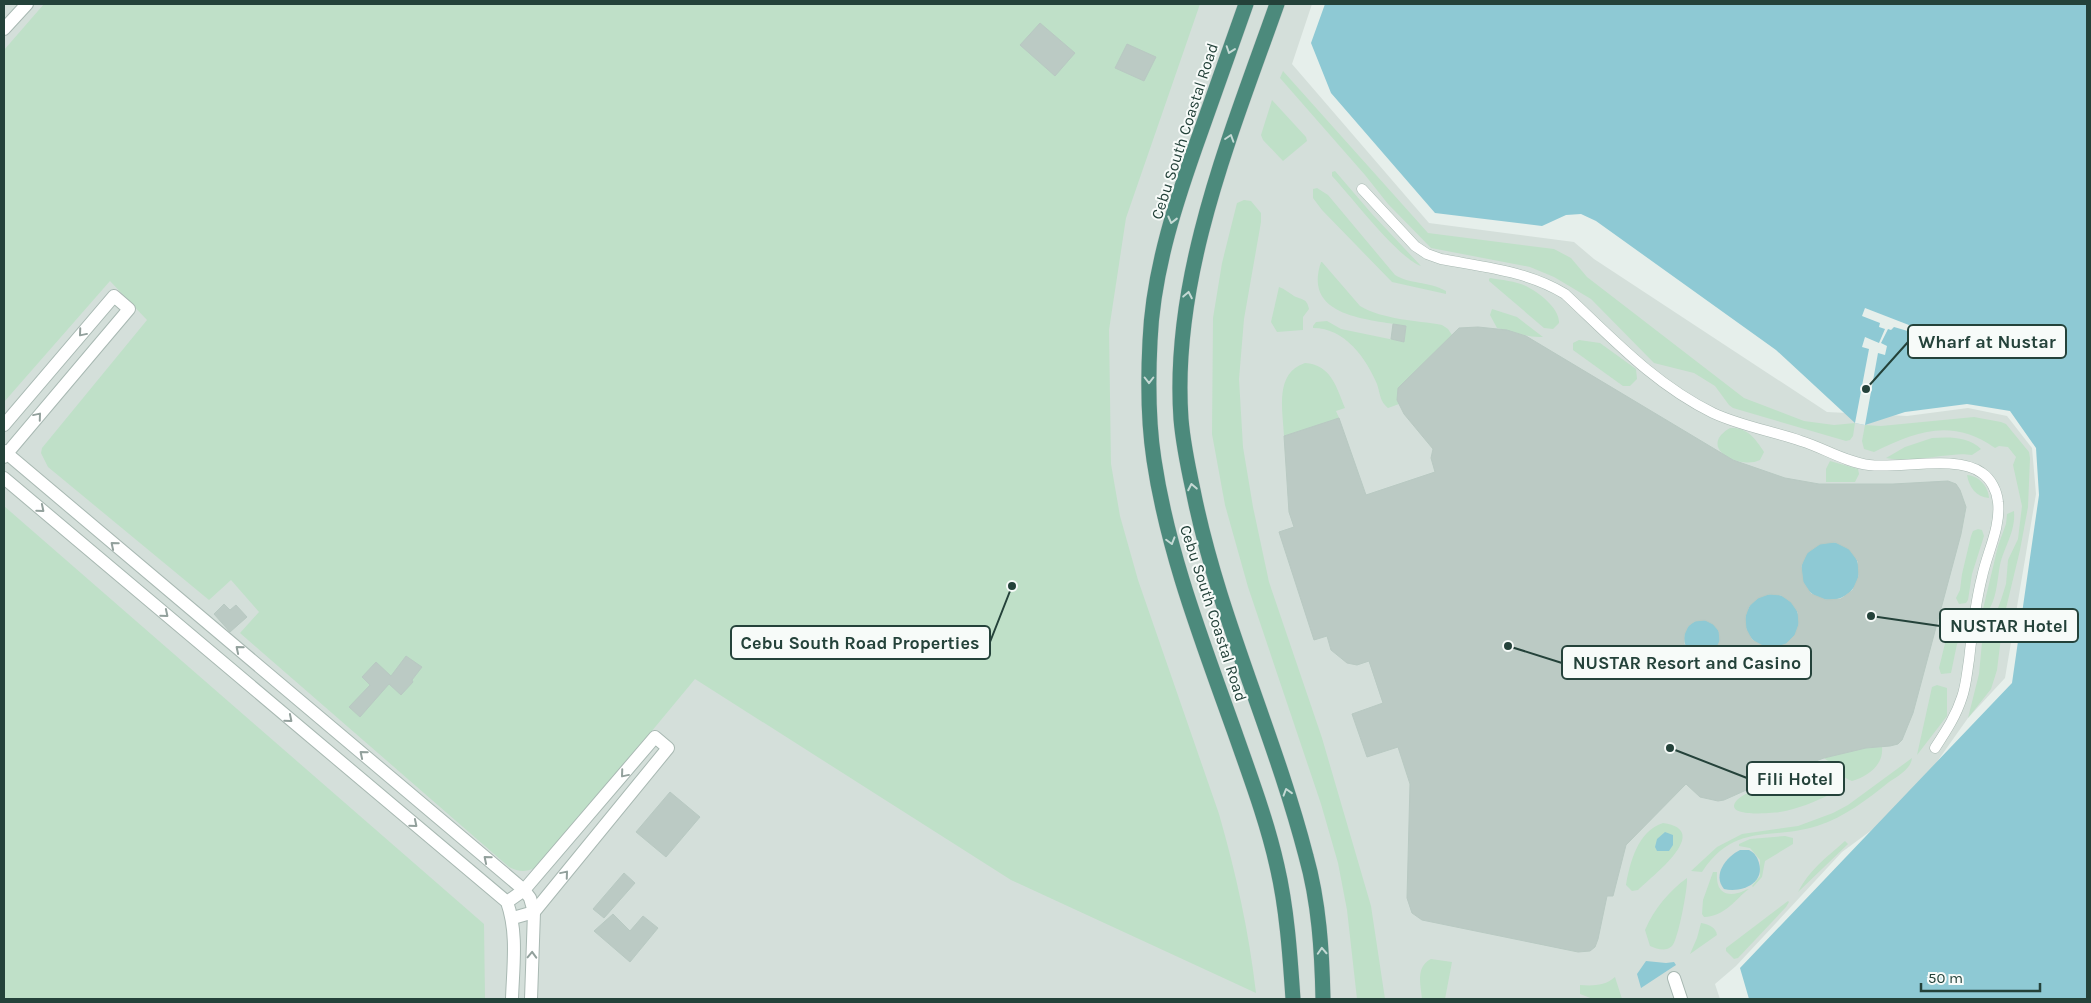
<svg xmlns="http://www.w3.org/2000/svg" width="2091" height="1003" font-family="Karla,sans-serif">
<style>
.built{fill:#d4dfda}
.green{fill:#bfe0c8}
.water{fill:#8ec9d4}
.pier{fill:#e6efeb}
.building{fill:#bbcac4;stroke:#b8c9c2;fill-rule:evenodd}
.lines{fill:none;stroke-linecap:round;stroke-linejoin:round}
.pedestrian-casing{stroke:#a8b8b2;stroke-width:11}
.minor-casing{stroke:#a8b8b2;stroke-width:14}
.trunk-casing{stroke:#c2cac8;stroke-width:16}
.pedestrian{stroke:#fff;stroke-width:10}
.minor{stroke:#fff;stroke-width:12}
.trunk{stroke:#4c8a7c;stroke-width:15}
.oneway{stroke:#c4d9d4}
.oneway2{stroke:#92a09c}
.labels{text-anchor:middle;stroke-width:4;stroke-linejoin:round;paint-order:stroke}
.street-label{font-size:16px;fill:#24423a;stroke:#f7fbf9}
.leader{fill:none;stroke:#24423a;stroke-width:2}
.callout-dot{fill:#24423a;stroke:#f7fbf9;stroke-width:2}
.callout{fill:#f7fbf9;stroke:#24423a;stroke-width:2}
.callout-label{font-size:18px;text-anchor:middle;font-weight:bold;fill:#24423a}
</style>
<rect width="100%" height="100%" fill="#e6efeb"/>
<!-- built -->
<polygon class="built" points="4,4 1312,4 1292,64 1429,223 1574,242 1594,259 1827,412 1907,416 1968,408 2007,416 2032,448 2036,494 2005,678 1968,718 1907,804 1842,852 1736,966 1715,984 1720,999 4,999"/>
<!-- green -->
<g class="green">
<path d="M44,4H1200L1126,218L1109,330L1111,464L1120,516L1138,580L1219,814C1236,873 1249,932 1256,993L1011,880L695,679L651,732L535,868C525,872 519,872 509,867L240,633L259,612L231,580L209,600L48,467L41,453L42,448L147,320L110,281L4,402V50Z"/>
<polygon points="1283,71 1428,233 1554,249 1571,258 1587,277 1744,398 1804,421 1834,425 1855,423 1853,436 1850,440 1846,441 1733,408 1729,405 1715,386 1694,373 1654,363 1591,299 1554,277 1530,267 1431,248 1388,204 1365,175 1280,78"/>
<polygon points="1272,100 1306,137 1307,141 1283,161 1263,140 1261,135"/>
<path d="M1335,171L1372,214L1421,266C1398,258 1351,196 1332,176V172Z"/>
<path d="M1317,188L1328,195L1395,275C1409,284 1428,281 1446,291V294L1392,282L1322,210L1313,198V189Z"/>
<polygon points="1244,200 1251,201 1261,213 1261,222 1244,319 1239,379 1243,447 1253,507 1269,582 1322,738 1371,906 1385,999 1357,999 1347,910 1338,863 1321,804 1248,587 1225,505 1212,434 1213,318 1222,263 1237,203"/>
<path d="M1321,262H1322L1360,306C1384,320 1415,320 1442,325L1448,329L1452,335L1398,389L1399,404L1388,408C1380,402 1380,393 1377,384C1366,358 1345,328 1313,328V326L1316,322L1327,321L1341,329L1404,342L1406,326C1370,319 1302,318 1321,262Z"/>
<path d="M1490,278C1502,280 1515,281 1526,286C1538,292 1560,308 1559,323L1553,329L1544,328L1489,281V279Z"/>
<path d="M1279,287C1285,289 1289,293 1294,296C1302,300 1307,298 1309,309L1303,317V330L1277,332L1271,322Z"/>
<path d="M1492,309L1517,317L1543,337C1526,338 1513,331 1497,328L1490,315Z"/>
<polygon points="1579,340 1600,343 1636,369 1637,379 1630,386 1623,386 1573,350 1573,343"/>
<path d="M1305,363C1331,365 1336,386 1345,408L1336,411L1339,418L1284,436C1283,410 1274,373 1305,363Z"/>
<path d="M1974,417L2001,422L2006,424L2029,452L2030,458L2028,507L2020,550L2003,621L1997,670L1991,689L1968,718L1979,674L1983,632L1995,616L2001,600L2006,584L2008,560L2018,539L2022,506L2013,465L2016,457L2008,447L1999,446L1995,448C1952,418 1917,431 1874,452L1864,449L1862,441L1865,425L1881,426Z"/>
<path d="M1730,428C1747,427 1755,438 1764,452L1760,460C1740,470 1696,448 1730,428Z"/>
<path d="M1932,438C1948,437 1968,436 1981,449L1972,455C1960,453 1953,455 1941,456C1923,459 1904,461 1886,458L1905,447Z"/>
<polygon points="1830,461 1858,469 1859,474 1855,482 1826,482 1826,469"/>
<path d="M1967,475C1979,476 1988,486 1989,498C1976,497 1969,487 1967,475Z"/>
<polygon points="4,506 484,924 485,999 4,999"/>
<path d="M2014,511C2016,531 2004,547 2000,565C1997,580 1997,603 1985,614L1983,609L1998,546L2006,524L2007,514Z"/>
<polygon points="1978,529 1982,530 1984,536 1972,574 1968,600 1966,603 1959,604 1956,598 1960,590 1962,574 1971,536 1973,531"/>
<polygon points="1956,613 1964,614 1966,617 1965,633 1957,644 1951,673 1941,674 1939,668 1951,619"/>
<polygon points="1937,685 1947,688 1947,716 1917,755 1932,687"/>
<path d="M1882,747C1884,765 1867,777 1852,781C1841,778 1835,765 1824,758L1866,748Z"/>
<path d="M1912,758C1911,769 1898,776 1889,782C1868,799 1843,818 1817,826C1769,841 1735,822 1702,872L1691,871L1717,847L1742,834L1798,826L1833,813L1848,805Z"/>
<path d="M1819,772L1830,777L1833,784L1831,794C1814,802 1798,809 1780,812C1774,813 1721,818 1737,800C1742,795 1752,791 1758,788L1761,789L1764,794Z"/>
<path d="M1663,823C1714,830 1651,877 1638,890L1632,891L1626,885C1630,862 1638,831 1663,823Z"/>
<polygon points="1785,836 1793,838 1793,844 1765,861 1762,877 1753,887 1752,886 1760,876 1760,860 1750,848 1739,846 1739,844 1750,839"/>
<path d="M1845,841L1848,844L1798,892C1809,870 1827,857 1845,841Z"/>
<path d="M1713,872H1717C1716,887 1721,897 1738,893C1743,892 1746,889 1749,889C1734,900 1726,916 1704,917L1702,914L1703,900Z"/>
<path d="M1687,878C1688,887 1678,940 1672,946C1666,952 1657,949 1650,946L1645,930C1654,909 1669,891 1687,878Z"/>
<polygon points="1788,901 1789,902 1786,907 1738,958 1734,959 1726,951 1726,948"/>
<path d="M1701,923C1708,924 1716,927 1717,935L1690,954L1697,938Z"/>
<path d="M1431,959L1452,962L1445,999H1422C1421,985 1415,967 1431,959Z"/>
<path d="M1615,977L1622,999H1593L1580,994V985C1592,986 1605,986 1615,977Z"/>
</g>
<!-- water -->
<g class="water">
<polygon points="1325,4 2087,4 2087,999 1749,999 1740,968 2012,683 2039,495 2036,448 2010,411 1967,404 1905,412 1865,425 1855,423 1776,350 1596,221 1581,214 1566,215 1542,226 1435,213 1331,93 1311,43"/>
<circle cx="1830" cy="571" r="29"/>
<circle cx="1772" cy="621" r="27"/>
<circle cx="1702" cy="638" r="18"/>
<polygon points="1665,832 1673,835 1673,845 1669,851 1657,851 1655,847 1657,839"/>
<path d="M1740,850H1749C1755,853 1757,857 1759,863C1765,884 1741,893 1724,889C1712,875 1726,857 1740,850Z"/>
<polygon points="1646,961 1666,963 1674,962 1676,965 1641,988 1637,974"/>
</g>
<!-- pier -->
<polygon class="pier" points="1865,308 1914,327 1911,332 1894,327 1891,330 1888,329 1881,343 1887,346 1885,355 1878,353 1865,425 1855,423 1869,349 1862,347 1865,337 1879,343 1885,329 1879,327 1880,323 1862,316"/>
<!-- building -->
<g class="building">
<polygon points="1040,23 1075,53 1055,76 1020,45"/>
<polygon points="1127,44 1156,57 1144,81 1115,68"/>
<polygon points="1393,324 1406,326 1404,342 1391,339"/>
<path d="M1478,327L1507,330L1526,336L1733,460L1785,478L1819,484H1893L1948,481L1956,484L1960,490L1966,507L1961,534L1913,713L1902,740L1898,744L1890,746L1866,748L1824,758L1791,770L1724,800L1718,801L1700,797L1686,784L1626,845L1613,896H1607L1598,939L1595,947L1590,951L1578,952L1422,920L1412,913L1407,898L1410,784L1398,747L1367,757L1352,714L1383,703L1369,661L1357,665L1347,663L1331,650L1327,636L1314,640L1279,532L1294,527L1289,512L1284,436L1339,418L1366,495L1435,472L1431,458L1433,449L1404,414L1397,400L1398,388L1459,328ZM1835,542L1849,549L1858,561L1859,576L1853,590L1841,599L1826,600L1811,594L1803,582L1801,566L1807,553L1820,544ZM1769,594L1781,595L1791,602L1798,612L1799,624L1795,635L1786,644L1774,648L1763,646L1752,640L1746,629L1745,617L1749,606L1758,598ZM1705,620L1713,624L1719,631L1720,641L1716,649L1708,655L1699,656L1690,652L1684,644V635L1688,626L1695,621Z"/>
<polygon points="224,604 230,610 236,605 247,617 230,632 214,614"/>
<polygon points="406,656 422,667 412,680 413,682 401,695 389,684 360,717 349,707 370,685 362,677 376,662 391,676"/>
<polygon points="670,792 700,817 666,857 636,832"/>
<polygon points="624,873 635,883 604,918 593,909"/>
<polygon points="613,914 630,931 643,916 658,928 630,962 594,931"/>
</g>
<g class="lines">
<defs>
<path id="pedestrian" d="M1362,189L1415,246L1427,254L1441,259C1483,267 1528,271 1565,294C1612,338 1654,384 1713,413C1741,426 1772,431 1801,441C1824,448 1845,462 1869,465C1900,469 1957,454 1982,473C1991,479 1997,491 1998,502C2001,527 1987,553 1982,577C1975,604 1972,632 1969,660C1967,672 1966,686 1962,697C1956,716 1946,731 1935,748"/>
<g id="minor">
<polyline points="4,29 27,4"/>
<polyline points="4,425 114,296 129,309 4,457"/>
<polyline points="4,451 524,890 530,898 534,912 531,999"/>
<path d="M4,478L507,902C518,933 513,967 512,999"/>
<polyline points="507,902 524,890 655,737 668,748 534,912 513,918"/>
<polyline points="1674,978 1681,999"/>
</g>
<g id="trunk">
<path d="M1246,4C1231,46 1216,88 1201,131C1177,198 1153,269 1150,341C1148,380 1148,421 1154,460C1168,554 1203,643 1235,733C1250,776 1267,821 1277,866C1287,909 1290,955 1293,999"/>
<path d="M1277,4C1231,134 1171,278 1181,419C1183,443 1188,467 1193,490C1218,616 1274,732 1306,856C1319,902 1322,951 1323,999"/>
</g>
</defs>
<!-- pedestrian casing -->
<use href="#pedestrian" class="pedestrian-casing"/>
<!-- minor casing -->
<use href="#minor" class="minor-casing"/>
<!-- trunk casing -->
<use href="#trunk" class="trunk-casing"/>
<!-- pedestrian -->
<use href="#pedestrian" class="pedestrian"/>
<!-- minor -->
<use href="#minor" class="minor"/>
<!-- trunk -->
<use href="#trunk" class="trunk"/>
</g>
<!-- one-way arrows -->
<defs><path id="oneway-chevron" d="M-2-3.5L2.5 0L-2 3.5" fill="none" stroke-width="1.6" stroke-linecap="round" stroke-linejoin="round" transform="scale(1.25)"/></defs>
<g class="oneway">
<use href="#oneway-chevron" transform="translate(1230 50) rotate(109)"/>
<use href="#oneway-chevron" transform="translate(1230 138) rotate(-72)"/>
<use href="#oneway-chevron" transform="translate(1172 220) rotate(104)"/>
<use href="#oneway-chevron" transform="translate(1188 295) rotate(-79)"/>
<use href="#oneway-chevron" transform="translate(1149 380) rotate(90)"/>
<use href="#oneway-chevron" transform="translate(1192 487) rotate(-101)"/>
<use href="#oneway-chevron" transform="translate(1171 541) rotate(74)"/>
<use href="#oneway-chevron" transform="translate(1287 792) rotate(-107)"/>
<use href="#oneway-chevron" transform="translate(1322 951) rotate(-93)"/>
</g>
<g class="oneway2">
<use href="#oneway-chevron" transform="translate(82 333) rotate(130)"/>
<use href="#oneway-chevron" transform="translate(38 416) rotate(-50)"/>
<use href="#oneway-chevron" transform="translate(41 509) rotate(40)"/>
<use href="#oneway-chevron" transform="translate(114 545) rotate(-140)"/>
<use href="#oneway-chevron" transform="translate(165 614) rotate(40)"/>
<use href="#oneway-chevron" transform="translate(239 649) rotate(-140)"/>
<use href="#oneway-chevron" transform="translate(289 719) rotate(40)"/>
<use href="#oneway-chevron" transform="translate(363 754) rotate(-140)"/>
<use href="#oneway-chevron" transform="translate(624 774) rotate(130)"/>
<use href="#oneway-chevron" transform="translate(414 824) rotate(40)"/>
<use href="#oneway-chevron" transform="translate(487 859) rotate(-140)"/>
<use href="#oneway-chevron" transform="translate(565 874) rotate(-50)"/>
<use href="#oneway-chevron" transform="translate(532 955) rotate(-88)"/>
</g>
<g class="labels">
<!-- street labels -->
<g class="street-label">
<text transform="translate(1184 131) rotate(-72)" y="6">Cebu South Coastal Road</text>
<text transform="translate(1214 613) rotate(72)" y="6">Cebu South Coastal Road</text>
</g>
</g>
<!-- callouts -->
<path class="leader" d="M1866 389L1908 342M1871 616L1940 626M1012 586L990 642M1508 646L1562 663M1670 748L1747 778"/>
<g class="callout-dot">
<circle cx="1866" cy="389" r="5"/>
<circle cx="1871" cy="616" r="5"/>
<circle cx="1012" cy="586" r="5"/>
<circle cx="1508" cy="646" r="5"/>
<circle cx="1670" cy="748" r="5"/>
</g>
<g class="callout">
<rect x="1908" y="325" width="158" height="33" rx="5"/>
<rect x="1940" y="609" width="138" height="33" rx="5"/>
<rect x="731" y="626" width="259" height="33" rx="5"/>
<rect x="1562" y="646" width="249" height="33" rx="5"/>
<rect x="1747" y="762" width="97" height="33" rx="5"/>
</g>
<g class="callout-label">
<text x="1987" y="348">Wharf at Nustar</text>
<text x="2009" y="632">NUSTAR Hotel</text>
<text x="860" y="649">Cebu South Road Properties</text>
<text x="1687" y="669">NUSTAR Resort and Casino</text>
<text x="1795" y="785">Fili Hotel</text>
</g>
<!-- border -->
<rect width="2091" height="1003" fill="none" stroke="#24423a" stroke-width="10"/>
<!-- scale -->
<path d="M1921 983v8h119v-8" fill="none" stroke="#24423a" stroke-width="2.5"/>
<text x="1928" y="983" font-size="15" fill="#24423a" stroke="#f7fbf9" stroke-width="4" paint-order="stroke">50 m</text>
</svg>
